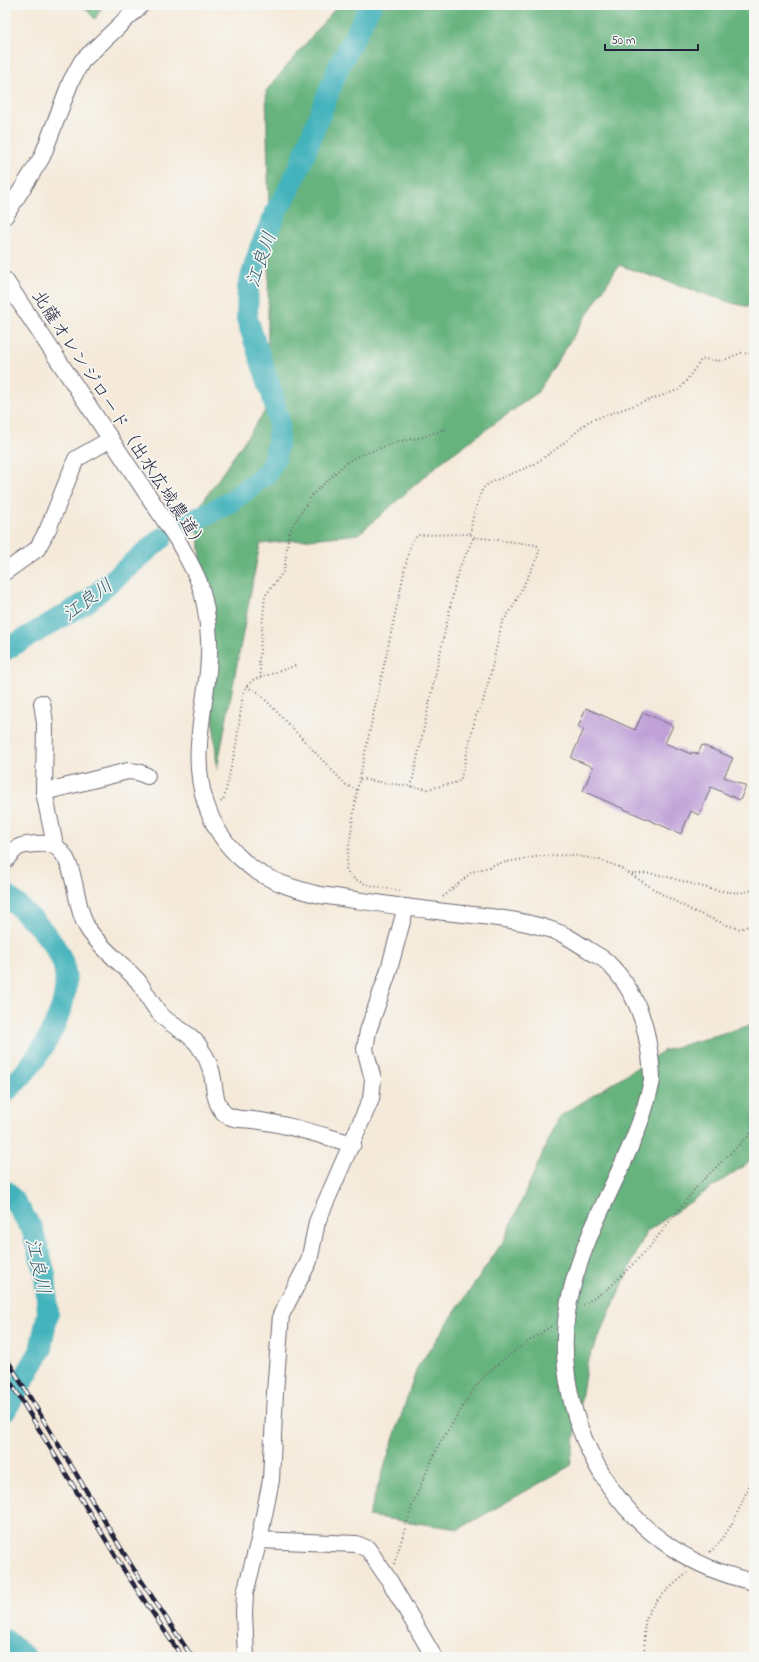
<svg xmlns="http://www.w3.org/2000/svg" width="759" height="1662" font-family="'Indie Flower','Klee One',sans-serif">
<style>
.forest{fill:#66b37e;stroke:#446a5c}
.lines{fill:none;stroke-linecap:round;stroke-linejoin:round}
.river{stroke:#43b2bc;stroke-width:22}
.building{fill:#c0a0d8}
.minor-casing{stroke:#6c6873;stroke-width:18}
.path{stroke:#6c6873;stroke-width:2;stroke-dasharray:1 3;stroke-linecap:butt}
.minor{stroke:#fff;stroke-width:16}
.rail-casing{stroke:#22223b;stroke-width:4.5}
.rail{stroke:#f6f6f2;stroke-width:3;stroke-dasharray:9;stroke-linecap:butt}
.labels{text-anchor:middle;stroke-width:3.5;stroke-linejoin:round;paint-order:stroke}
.street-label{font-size:18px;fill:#22223b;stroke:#f6f6f2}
.water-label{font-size:19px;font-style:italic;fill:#2f5c6f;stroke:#f6f6f2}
</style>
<rect width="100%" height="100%" fill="#f6f6f2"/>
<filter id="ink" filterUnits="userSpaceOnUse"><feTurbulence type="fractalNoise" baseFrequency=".025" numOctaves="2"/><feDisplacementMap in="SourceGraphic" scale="8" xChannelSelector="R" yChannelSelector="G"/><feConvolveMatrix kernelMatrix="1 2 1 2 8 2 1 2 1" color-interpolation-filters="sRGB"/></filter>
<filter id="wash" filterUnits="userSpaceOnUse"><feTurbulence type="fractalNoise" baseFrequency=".012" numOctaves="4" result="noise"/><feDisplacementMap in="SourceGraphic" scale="16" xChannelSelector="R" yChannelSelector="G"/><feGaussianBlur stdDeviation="0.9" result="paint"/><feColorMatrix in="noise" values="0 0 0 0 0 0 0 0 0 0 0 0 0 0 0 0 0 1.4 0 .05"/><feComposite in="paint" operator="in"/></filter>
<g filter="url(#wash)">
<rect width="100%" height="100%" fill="#f5eada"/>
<!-- forest -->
<g class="forest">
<polygon points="82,5 103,5 95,19"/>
<polygon points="338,5 754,5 754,308 732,303 619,265 537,393 441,462 359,534 260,544 217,769 197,510 267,408 269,216 266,91"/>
<polygon points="754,1024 754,1159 646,1232 587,1363 570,1466 459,1529 368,1516 417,1368 504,1240 559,1117 663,1051"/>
</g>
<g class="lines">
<!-- river -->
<g class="river">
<polyline points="180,527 229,503 267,473 275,458 278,440 279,422 272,393 247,319 248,288 260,248 278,207 284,199 299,168 338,68 371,5"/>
<polyline points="5,650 87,602 162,538"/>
<path d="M5,894C24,911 58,941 64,967C74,1007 35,1068 5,1092"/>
<polyline points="5,1191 15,1202 32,1229 45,1274 48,1313 41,1345 42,1348 5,1411"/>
<polyline points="5,1640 25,1657"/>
</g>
</g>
<g id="blocks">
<!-- building -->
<polygon class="building" points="586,708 635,730 643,712 673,726 665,743 691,754 692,752 698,754 702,745 733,758 724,777 746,786 740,800 711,787 699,815 691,811 681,834 583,791 593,767 571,758 584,729 578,727"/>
</g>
</g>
<g filter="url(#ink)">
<use href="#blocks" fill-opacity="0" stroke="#6c6873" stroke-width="1"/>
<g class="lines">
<defs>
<g id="minor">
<polyline points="5,216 42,157 71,81 82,61 141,5"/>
<path d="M5,280L177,539C184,553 193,567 199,582C205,599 208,621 209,639C211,674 201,709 199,744C196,786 208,826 237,855C244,861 250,868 258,872C277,884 299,890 320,895C357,900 393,906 429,910C473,916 521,917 562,934C571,938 580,945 589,950C594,954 601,957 606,961C627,981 640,1006 646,1033C649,1048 652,1064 652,1080C651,1086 649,1093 647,1100C641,1123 633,1141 623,1163C604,1204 583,1244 572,1288C554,1357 571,1429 610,1487C645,1537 695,1569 754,1582"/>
<polyline points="5,572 37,549 48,529 76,459 111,439"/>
<polyline points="42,703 45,723 44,792 55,845"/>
<polyline points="44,792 128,771 138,772 147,776"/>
<path d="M5,861C9,856 12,852 17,848C23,844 49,842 55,846C78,861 73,906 88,929C101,949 122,963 138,981C146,992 152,1006 162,1016C175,1029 193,1033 202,1051C206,1056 209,1064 211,1070C215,1083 213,1102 224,1113C232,1120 243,1119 253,1120C287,1124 320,1135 353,1144"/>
<polyline points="259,1540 356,1544 368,1549 389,1580 434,1657"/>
<polyline points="246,1657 244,1613 245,1593 259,1540 271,1480 275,1392 281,1315 309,1261 317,1222 371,1099 373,1079 365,1049 368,1031 388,973 406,907"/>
</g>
</defs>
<!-- minor casing -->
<use href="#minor" class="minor-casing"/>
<!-- path -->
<g class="path">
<polyline points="261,678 259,661 265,596 284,571 289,533 293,525 312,495 345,464 353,458 400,441 420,438 448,428"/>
<polyline points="246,687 258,692 346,785 357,790"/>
<polyline points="360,779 428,789 458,782 461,778 476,715 482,705 491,672 502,622 512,609 538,556 539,549 537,545 474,537 470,534"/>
<polyline points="411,787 458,571 474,537"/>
<polyline points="221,802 224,798 236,746 243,694 246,687 253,680 297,665"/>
<path d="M632,874C639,874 647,873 654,874C680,878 731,901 754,889"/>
<path d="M400,891C383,887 351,886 346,868L357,790L407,559C409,549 411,541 418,535L470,534L473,517L481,492L485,486L494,481L533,465L559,447L589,421L678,390C688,381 693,369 702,359L722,361L741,353L754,354"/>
<polyline points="443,897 472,872 501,863 541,856 572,855 600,860 619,867 665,896 693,911 730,926 740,929 754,924"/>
<polyline points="583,1305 609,1288 648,1249 699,1184 754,1130"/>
<path d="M710,1552C732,1533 742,1501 754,1475"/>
<path d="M394,1564L413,1503L438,1446L476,1386C497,1361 526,1343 553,1325"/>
<path d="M643,1657C646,1646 643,1634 645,1623C649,1602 673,1586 687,1573"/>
</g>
<!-- minor -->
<use href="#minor" class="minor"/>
<defs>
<g id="rail">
<polyline points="5,1356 131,1565 192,1657"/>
<polyline points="5,1373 124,1570 182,1657"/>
</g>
</defs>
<!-- rail casing -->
<use href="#rail" class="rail-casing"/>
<!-- rail -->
<use href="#rail" class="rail"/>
</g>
</g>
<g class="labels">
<!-- street labels -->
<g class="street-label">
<text transform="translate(120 420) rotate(57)" y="6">北薩オレンジロード（出水広域農道）</text>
</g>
<!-- water labels -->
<g class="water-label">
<text transform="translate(260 259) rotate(-71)" y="7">江良川</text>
<text transform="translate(87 599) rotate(-36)" y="7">江良川</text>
<text transform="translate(39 1266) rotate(78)" y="7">江良川</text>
</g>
</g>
<!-- margin -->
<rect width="759" height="1662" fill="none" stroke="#f6f6f2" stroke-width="20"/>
<!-- scale -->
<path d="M605 44v6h93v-6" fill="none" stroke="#22223b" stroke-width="2"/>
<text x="611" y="44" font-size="12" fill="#22223b" stroke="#f6f6f2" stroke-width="3" paint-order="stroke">50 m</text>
</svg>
